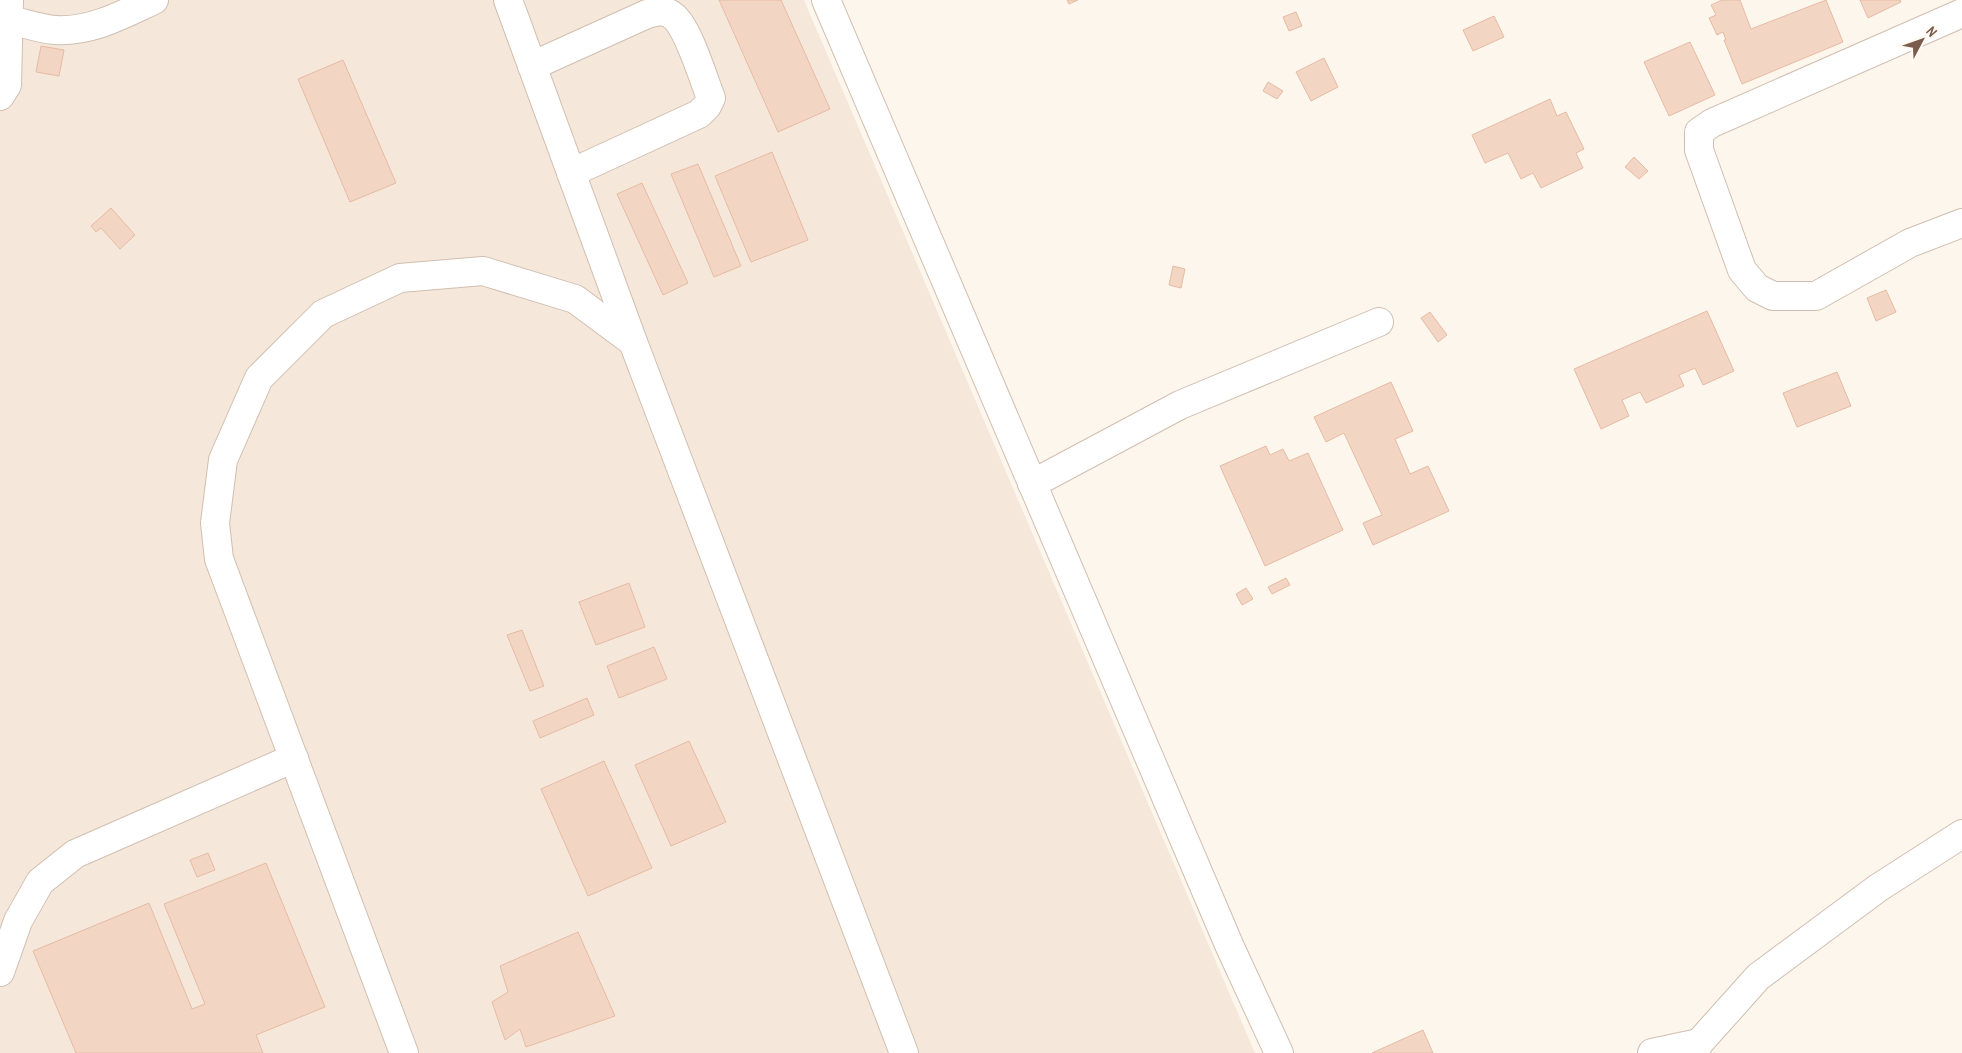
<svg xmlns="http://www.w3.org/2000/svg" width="1962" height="1053" font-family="'Archivo Narrow',sans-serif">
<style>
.residential{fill:#f5e8da}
.building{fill:#f3d5c3;stroke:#e6bba3}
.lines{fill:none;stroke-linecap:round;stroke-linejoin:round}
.minor-casing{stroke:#d1beb0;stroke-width:30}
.minor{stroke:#fff;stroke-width:28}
</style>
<rect width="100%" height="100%" fill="#fdf6ec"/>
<!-- residential -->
<polygon class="residential" points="0,0 804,0 1255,1053 0,1053"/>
<!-- building -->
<g class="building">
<polygon points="719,0 781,0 830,109 778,132"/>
<polygon points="1067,0 1078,0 1069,4"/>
<polygon points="1722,0 1740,0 1751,29 1826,0 1843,42 1742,84 1724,40 1726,40 1723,32 1717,35 1709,18 1716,15 1711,5"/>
<polygon points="1860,0 1900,0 1901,2 1868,18"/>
<polygon points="1296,12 1302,26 1289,31 1283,17"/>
<polygon points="1494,16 1504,37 1473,51 1463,30"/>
<polygon points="1690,42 1715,95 1669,116 1644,62"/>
<polygon points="41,46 64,50 59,76 36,72"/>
<polygon points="1324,58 1338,87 1311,101 1296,72"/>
<polygon points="343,60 396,183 350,202 298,79"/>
<polygon points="1268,82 1283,91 1277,99 1263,91"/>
<polygon points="1550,99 1557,116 1566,112 1584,149 1576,153 1583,168 1541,188 1533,173 1521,179 1508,153 1485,163 1472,135"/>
<polygon points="772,152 808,240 751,262 715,176"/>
<polygon points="1634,157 1648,171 1639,179 1625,167"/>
<polygon points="698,164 741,266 714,277 671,174"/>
<polygon points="642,183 688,283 663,295 617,194"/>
<polygon points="111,208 135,235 120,249 101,228 96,232 91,226"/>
<polygon points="1173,266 1185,269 1181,288 1169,285"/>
<polygon points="1886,290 1896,312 1876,321 1867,298"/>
<polygon points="1707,311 1734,371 1703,385 1695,368 1679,375 1684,386 1646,403 1640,392 1622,400 1629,416 1601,429 1574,369"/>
<polygon points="1430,312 1447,335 1438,342 1421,318"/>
<polygon points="1837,372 1851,406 1797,427 1783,393"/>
<polygon points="1391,382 1413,431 1395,439 1410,474 1428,466 1449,511 1373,545 1363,523 1382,515 1344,433 1326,442 1314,417"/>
<polygon points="1266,446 1270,455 1283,449 1289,461 1308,453 1343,530 1265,566 1220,466"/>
<polygon points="1286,578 1290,585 1272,594 1268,587"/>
<polygon points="629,583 645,627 596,645 579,602"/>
<polygon points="1246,588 1253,599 1242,605 1236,594"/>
<polygon points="522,630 544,686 530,691 507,635"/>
<polygon points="654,647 667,679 619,698 607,666"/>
<polygon points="587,698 594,715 540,738 533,721"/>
<polygon points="689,741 726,822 671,846 635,765"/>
<polygon points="604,761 652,868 588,896 541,789"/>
<polygon points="208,853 215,870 197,877 190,860"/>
<polygon points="266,863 325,1007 256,1035 263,1053 76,1053 33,951 149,903 192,1009 205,1004 164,904"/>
<polygon points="578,932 615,1016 526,1047 520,1029 505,1040 492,1002 508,992 500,966"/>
<polygon points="1423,1030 1433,1053 1372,1053"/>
</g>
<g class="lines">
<defs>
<g id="minor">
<polyline points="508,0 633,342"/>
<polyline points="826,0 1230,947 1279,1053"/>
<polyline points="1962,13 1712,123 1699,132 1699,150 1742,270 1757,288 1773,296 1816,296 1910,243 1962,223"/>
<path d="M9,20C24,23 40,29 55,30C91,32 122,15 154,0"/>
<path d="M532,66L647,14C656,12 665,9 673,16C688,27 703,78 711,98L707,106L699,114L571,173"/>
<polyline points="0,96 7,85 9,0"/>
<polyline points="1032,484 1180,405 1379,322"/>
<polyline points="0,972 18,921 40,882 75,854 294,758"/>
<polyline points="404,1053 219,559 215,523 223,460 259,378 323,314 400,278 483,271 575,299 633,342 904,1053"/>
<polyline points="1652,1053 1699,1043"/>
<polyline points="1694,1053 1699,1043 1758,977 1878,888 1962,834"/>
</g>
</defs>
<!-- minor casing -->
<use href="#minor" class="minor-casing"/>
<!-- minor -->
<use href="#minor" class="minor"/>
</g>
<!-- north arrow -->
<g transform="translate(1922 40) rotate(49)" stroke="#fffaf3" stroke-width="4" paint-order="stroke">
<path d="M0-4L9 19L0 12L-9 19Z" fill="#7a5c4d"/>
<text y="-8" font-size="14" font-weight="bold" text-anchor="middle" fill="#7a5c4d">N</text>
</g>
</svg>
